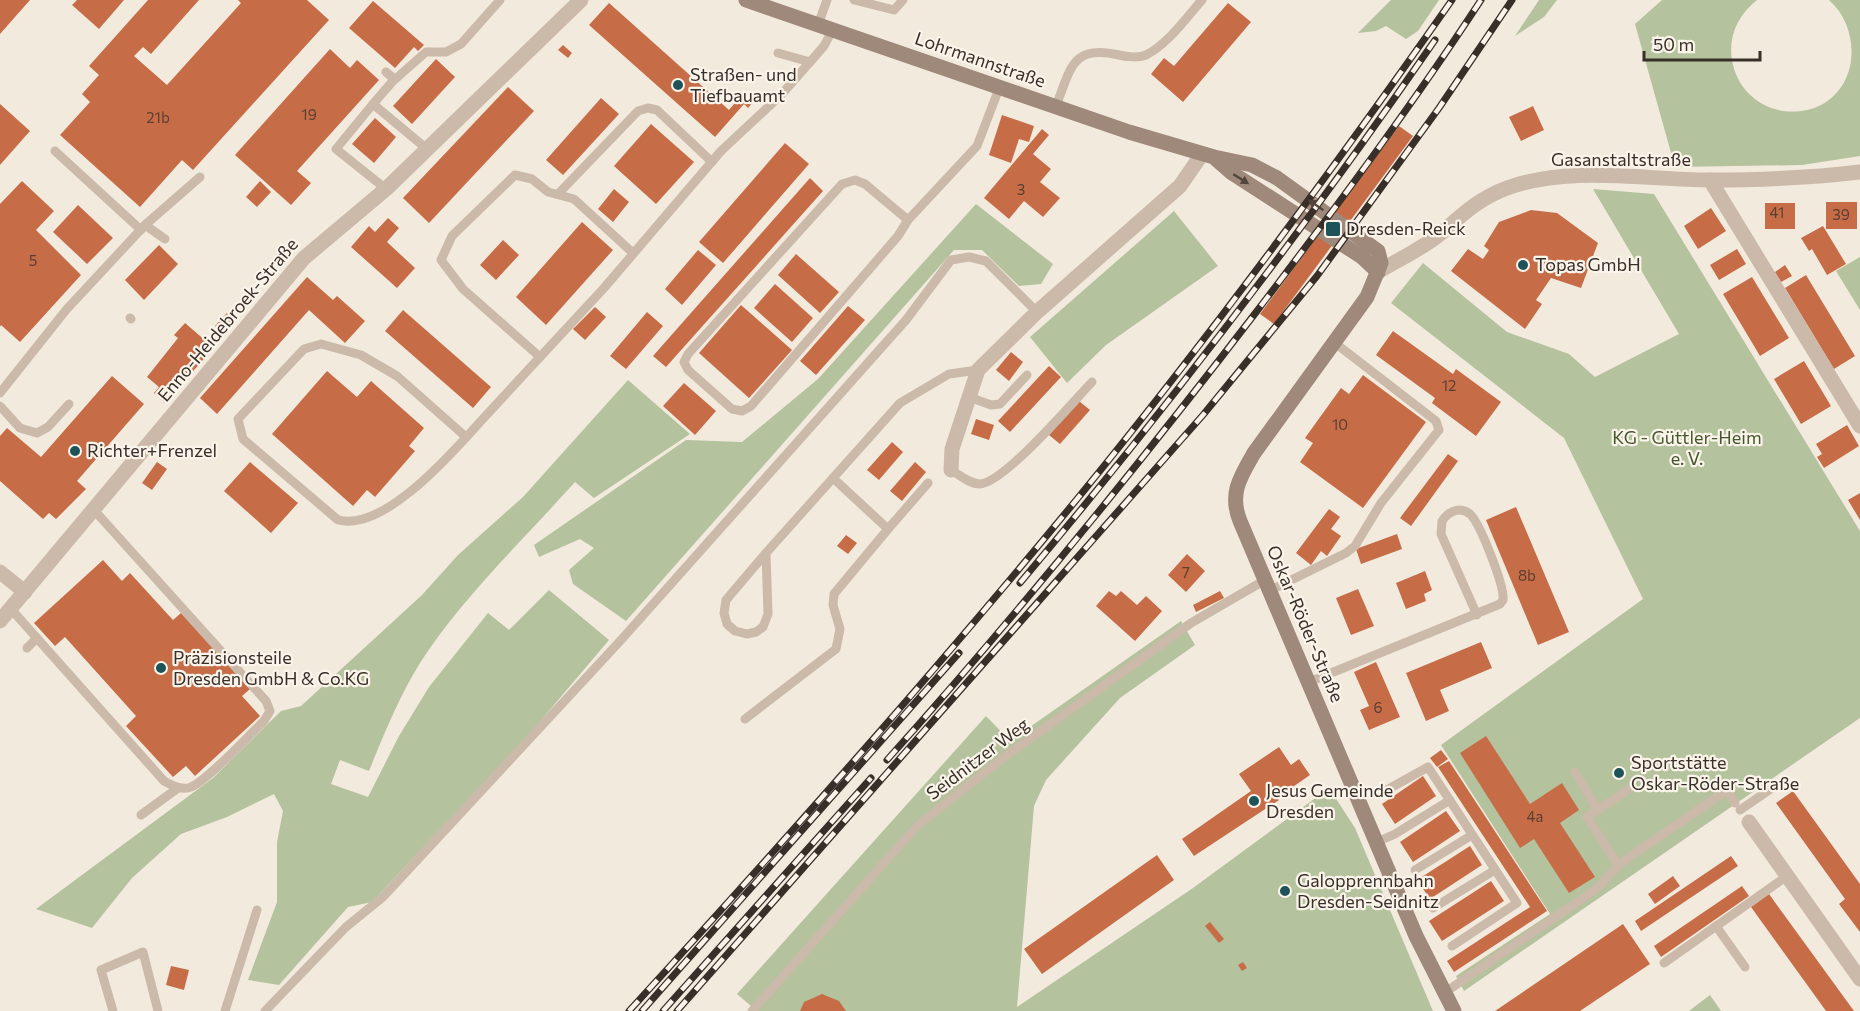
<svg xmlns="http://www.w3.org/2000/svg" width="1860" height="1011" font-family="Commissioner,sans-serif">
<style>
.green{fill:#b4c29d}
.building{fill:#c66d48}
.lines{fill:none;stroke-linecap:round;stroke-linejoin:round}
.lane{stroke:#cbbaa9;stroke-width:9}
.street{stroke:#cbbaa9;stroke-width:15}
.secondary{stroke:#9f897a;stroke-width:15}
.rail-casing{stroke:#382f29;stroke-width:7}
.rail{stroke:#faf4ea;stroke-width:4.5;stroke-dasharray:14;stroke-linecap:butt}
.oneway{fill:#52463d}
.poi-dot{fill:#1e535a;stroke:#faf4ea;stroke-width:2}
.labels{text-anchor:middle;stroke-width:4.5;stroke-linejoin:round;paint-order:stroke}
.number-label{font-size:15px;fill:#5c3e31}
.street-label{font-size:18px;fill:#382f29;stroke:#faf4ea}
.poi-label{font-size:18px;fill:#382f29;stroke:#faf4ea;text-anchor:start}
.park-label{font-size:18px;fill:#45572d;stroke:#faf4ea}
</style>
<rect width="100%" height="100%" fill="#f3eade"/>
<!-- green -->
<g class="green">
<polygon points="1391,0 1439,0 1418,31 1406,39 1386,26 1376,31 1358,33"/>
<polygon points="1539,0 1557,0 1544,17 1515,36"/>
<path d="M1662,0H1757C1738,15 1728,36 1732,60C1739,103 1785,124 1823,104C1860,83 1860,27 1829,0H1860V156L1802,165L1675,167L1635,24Z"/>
<polygon points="1593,189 1654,194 1860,531 1860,718 1464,991 1456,976 1550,914 1441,745 1643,599 1564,438 1391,303 1423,263 1507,332 1569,354 1595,377 1679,334"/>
<polygon points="976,204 1053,264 1041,284 1019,286 982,250 954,250 626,621 573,584 569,570 594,548 580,539 539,557 534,545 686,440 742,442 818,379"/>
<polygon points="1174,211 1218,266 1106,345 1067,383 1030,337"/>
<polygon points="1860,257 1860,310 1836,271"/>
<path d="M628,380L690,434L594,498L575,482C525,538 459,601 420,663C399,697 384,734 369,771L340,760L331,784L368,797L399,736L429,687L488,613L509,630L549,590L609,640L526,738L372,902L348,907L279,985L248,980L277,902V842L283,811L274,794L227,817L181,834L132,878L92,928L36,909L213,778L281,711L301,706L422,595L458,555L523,497Z"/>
<polygon points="1181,621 1195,645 1120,698 1046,780 1034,806 1017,1007 1193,888 1329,788 1355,828 1433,1011 757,1011 737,994 986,716 1010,741"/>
<polygon points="1710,995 1721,1011 1689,1011"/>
</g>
<!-- building -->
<g class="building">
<polygon points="0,0 30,0 0,34"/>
<polygon points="77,0 124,0 99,29 72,5"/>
<polygon points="148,0 199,0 151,54 143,47 134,56 167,85 241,3 238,0 307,0 329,20 193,170 182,160 140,207 60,135 90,102 82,94 99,75 89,66"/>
<polygon points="373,1 424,45 418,51 414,47 395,68 349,28"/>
<polygon points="609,3 729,110 745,91 755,100 748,108 744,104 715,137 589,25"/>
<polygon points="1228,3 1251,22 1183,102 1151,74 1164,58 1174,66"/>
<polygon points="563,45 572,53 568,58 558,50"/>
<polygon points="330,49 350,68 357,60 379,80 297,171 311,183 291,205 235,155"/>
<polygon points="436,59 455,77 412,124 393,106"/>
<polygon points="508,87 534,111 429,223 403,198"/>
<polygon points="601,98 619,114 563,175 546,160"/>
<polygon points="0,104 30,131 0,165"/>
<polygon points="1533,106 1544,130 1521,141 1509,117"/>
<polygon points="1002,115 1034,126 1029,142 1019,139 1011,163 989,155"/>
<polygon points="375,118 396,137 374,163 352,144"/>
<polygon points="651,124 694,162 656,204 614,166"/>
<polygon points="1399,126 1413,136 1274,324 1260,314"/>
<polygon points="1042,129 1049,135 1033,154 1051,169 1040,182 1060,198 1043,217 1024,201 1009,219 984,198"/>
<polygon points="785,143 809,164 723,263 699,242"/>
<polygon points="810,178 823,191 666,367 653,356"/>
<polygon points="22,181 54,211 36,230 81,275 20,342 1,325 0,327 0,204"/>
<polygon points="260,181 271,192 257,207 246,197"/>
<polygon points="614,189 629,202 613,222 598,209"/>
<rect x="1826" y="202" width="31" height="27"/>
<rect x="1765" y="203" width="30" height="26"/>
<polygon points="78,205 113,238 87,264 53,232"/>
<polygon points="1711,208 1726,231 1698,249 1684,226"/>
<polygon points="1531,210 1557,213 1598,243 1581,288 1551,278 1536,300 1542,304 1525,329 1451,271 1468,249 1483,259 1489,250 1484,246 1499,222"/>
<polygon points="388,218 399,228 387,242 415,268 397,288 351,247 369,226 375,232"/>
<polygon points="582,222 613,250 546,325 516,297"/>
<polygon points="1823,226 1846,264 1827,275 1812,249 1809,251 1801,238"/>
<polygon points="503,240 519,255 496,280 480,265"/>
<polygon points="159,245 178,264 144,300 125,280"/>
<polygon points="1737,249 1746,264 1719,280 1710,265"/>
<polygon points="698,250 716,265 682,305 665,289"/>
<polygon points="796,254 839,292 820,313 778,275"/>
<polygon points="1785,265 1792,276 1781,282 1775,272"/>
<polygon points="1806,275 1855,356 1834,369 1785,288"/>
<polygon points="307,277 333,300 337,296 365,321 345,343 309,310 217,414 200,398"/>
<polygon points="1752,277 1789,338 1760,356 1723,294"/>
<polygon points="775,284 813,318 792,342 754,308"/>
<polygon points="741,305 792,350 749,398 699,353"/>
<polygon points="848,306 865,320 816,375 800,361"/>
<polygon points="595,307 606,317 585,340 573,329"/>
<polygon points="403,310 491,387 473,408 385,331"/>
<polygon points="647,312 663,326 626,369 610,356"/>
<polygon points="227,313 236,320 225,333 215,326"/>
<polygon points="185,323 207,342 202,347 209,353 165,403 154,393 159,387 147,377 178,338 174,335"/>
<polygon points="1393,331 1453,374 1456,369 1501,402 1476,436 1432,403 1435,398 1376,355"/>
<polygon points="1011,352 1023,362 1009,381 996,370"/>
<polygon points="1804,361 1831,406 1801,424 1774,379"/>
<polygon points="1049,366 1061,377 1010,432 998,421"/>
<polygon points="327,371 357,397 371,381 424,428 409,446 415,451 375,497 367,490 353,506 272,434"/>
<polygon points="1363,375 1426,422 1363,508 1300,462 1313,443 1305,438 1341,388 1349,394"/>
<polygon points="112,376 144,404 77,481 86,489 56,519 49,513 43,519 0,481 0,436 7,428 41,457"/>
<polygon points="684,383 716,411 695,435 663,406"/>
<polygon points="1079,401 1090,410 1060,444 1049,435"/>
<polygon points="976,419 994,425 989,440 971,434"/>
<polygon points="1847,425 1859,446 1824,468 1817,457 1822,454 1816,444"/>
<polygon points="892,442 903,452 879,480 867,470"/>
<polygon points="1448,454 1458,461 1411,526 1400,518"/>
<polygon points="157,462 167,469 152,490 142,483"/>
<polygon points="250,462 298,503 271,533 224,491"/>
<polygon points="915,462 926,472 902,501 890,491"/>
<polygon points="1860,493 1860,520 1848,500"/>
<polygon points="1516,507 1569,632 1538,645 1486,520"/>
<polygon points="1329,509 1340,517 1331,529 1341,536 1327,556 1321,551 1311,565 1296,553"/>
<polygon points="1397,534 1402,549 1361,564 1356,549"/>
<polygon points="846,535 857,543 848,554 837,546"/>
<polygon points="1187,554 1205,571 1186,592 1168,575"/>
<polygon points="103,560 122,581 130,573 173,620 181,613 250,689 242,696 260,716 195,776 186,766 173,777 126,726 136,716 65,637 55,646 34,623"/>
<polygon points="1425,571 1432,590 1424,594 1426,601 1406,609 1396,583"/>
<polygon points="1358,589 1374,626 1351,635 1336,598"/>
<polygon points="1109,591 1116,596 1121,591 1137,605 1146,596 1162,611 1135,641 1096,606"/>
<polygon points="1220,591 1224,598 1196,612 1193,605"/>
<polygon points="1481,642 1492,668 1440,690 1449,711 1426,721 1406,673"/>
<polygon points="1376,662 1400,717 1369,730 1360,710 1369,706 1354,672"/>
<polygon points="1486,736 1530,804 1562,783 1579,810 1560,823 1595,877 1569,893 1534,839 1520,848 1460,753"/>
<polygon points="1279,747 1291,765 1299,759 1310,775 1277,798 1279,800 1194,856 1182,839 1251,791 1239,774"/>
<polygon points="1441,750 1448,759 1437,767 1430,758"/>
<polygon points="1449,761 1547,911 1454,972 1447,961 1530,907 1438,767"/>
<polygon points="1423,776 1436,796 1395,824 1382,804"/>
<polygon points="1793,791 1860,884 1860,932 1839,904 1845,899 1776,803"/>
<polygon points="1446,811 1460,831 1413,862 1400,842"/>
<polygon points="1470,846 1482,865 1430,899 1417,880"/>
<polygon points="1157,855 1174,880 1042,974 1024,949"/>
<polygon points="1731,856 1738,866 1641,931 1635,921"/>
<polygon points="1673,876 1680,886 1655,904 1648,894"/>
<polygon points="1491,881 1504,901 1442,941 1429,921"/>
<polygon points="1742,886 1749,896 1661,957 1654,946"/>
<polygon points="1769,894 1854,1011 1826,1011 1751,907"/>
<polygon points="1210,922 1224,939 1219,943 1205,926"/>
<polygon points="1623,924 1650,964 1580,1011 1495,1011"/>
<polygon points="1243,962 1247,968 1242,971 1238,965"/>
<polygon points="171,966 189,970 184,990 166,985"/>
<polygon points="822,994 839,1001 846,1011 800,1011 804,1002"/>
</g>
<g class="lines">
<!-- lane -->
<g class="lane">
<polyline points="854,0 894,10 903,0"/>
<polyline points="818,25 827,0"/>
<polyline points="778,53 810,62"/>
<polyline points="386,72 393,78 392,82 373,104 427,149"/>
<polyline points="392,82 426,52 446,52 461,44 500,0"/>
<polyline points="373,104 336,149 386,189"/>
<path d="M1056,106C1071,68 1072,44 1119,55C1127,57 1140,58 1146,55C1168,44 1186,18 1202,0"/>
<polyline points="55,151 141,230"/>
<polyline points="558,194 638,111 648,108 657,110 712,162"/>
<polyline points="908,220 865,184 855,180 842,184 688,354 684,362 688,370 732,409 742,411 751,406 898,236 908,220 977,146 1000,86"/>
<polyline points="145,225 165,239"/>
<polyline points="130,318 131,319"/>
<polyline points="540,357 463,289 441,260 452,236 515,175 532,179 548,192 574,199 633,253"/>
<polyline points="0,393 66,310 145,225 200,177"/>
<polyline points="969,397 991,405 1000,404 1027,375"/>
<polyline points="0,406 20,428 37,433 48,427 69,404"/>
<path d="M466,437L397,376L361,355L321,344L304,349L238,419L243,439L338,520C384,532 452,453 480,422L604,288L721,151L781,95L824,46L833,29"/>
<path d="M951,470C960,475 969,484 980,484C1005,482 1072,403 1092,382"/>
<polyline points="888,529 928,483"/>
<polyline points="766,553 768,614 763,627 756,632 747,634 735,631 727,624 724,613 726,600 766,553 900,403 949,374 978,370"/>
<polyline points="1269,591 1346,553 1355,546 1381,503 1439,430 1436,421 1335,343"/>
<path d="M11,609L164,781C172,785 182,791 191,787C208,780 248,736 264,721L270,711L266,701L94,510"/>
<polyline points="27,648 37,638"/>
<path d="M1309,682L1500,604L1503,600C1505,587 1480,523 1470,514C1460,506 1449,511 1442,521L1441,534L1477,615"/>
<polyline points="745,719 836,649 840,629 833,605 834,594 888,529 833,478"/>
<polyline points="1575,772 1597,809"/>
<polyline points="1385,791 1428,767 1517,903 1452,946"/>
<polyline points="1740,810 1778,784"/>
<polyline points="141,815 178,788"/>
<polyline points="1377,842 1395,834 1450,800"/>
<polyline points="1618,865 1587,817 1632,787"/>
<polyline points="1415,870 1472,835"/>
<polyline points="1433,908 1495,870"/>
<polyline points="1716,926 1745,967"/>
<polyline points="1664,963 1787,876"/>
<polyline points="1444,993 1598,888 1618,865 1727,790 1735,803"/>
<polyline points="113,1011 101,970 143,952 158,1011"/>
<polyline points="225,1011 257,910"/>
<polyline points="265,1011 346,927 383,897 621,640 906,320 951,260 969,257 986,261 1037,312"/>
<polyline points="752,1011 917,826 999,761 1191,623 1265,580"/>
</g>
<!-- street -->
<g class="street">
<polyline points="1710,180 1860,426"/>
<path d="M1378,272C1399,259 1422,249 1440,234C1463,214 1478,199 1507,188C1571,165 1644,180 1710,180C1761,180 1810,178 1860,172"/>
<polyline points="951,470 952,449 978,370 1037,312 1180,186 1202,154"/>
<polyline points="0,572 25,592"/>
<polyline points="0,621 304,258 386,189 581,0"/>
<polyline points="1749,822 1860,979"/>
</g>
<!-- secondary -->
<g class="secondary">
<path d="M746,0L1129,132L1214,157L1252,165L1277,178L1378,251L1381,263L1367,297L1254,453C1240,477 1229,494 1240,521L1416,936L1454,1011"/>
<polyline points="1216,159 1232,173 1362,257 1378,272"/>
</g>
<defs>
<g id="rail">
<path d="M1020,583C1167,408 1306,227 1435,40"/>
<path d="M887,760C1016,616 1139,465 1257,311C1334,210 1411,107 1481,0"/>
<path d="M629,1011C784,842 937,670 1082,493C1212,334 1334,168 1452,0"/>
<polyline points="642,1011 959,653"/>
<polyline points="663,1011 871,778"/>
<polyline points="677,1011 1203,415 1317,276 1439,108 1512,0"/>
</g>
</defs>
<!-- rail casing -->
<use href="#rail" class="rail-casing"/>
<!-- rail -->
<use href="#rail" class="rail"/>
</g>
<!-- one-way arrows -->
<defs><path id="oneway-solid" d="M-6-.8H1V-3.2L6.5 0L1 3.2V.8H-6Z" transform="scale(1.5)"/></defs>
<g class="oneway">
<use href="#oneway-solid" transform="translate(1241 179) rotate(32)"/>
<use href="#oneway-solid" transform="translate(1316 205) rotate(-145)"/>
</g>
<!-- markers -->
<g class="poi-dot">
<circle cx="678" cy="85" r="6"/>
<rect x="1325" y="221" width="16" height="16" rx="3"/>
<circle cx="1523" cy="265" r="6"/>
<circle cx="75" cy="451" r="6"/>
<circle cx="161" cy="668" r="6"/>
<circle cx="1619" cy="773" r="6"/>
<circle cx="1254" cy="801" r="6"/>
<circle cx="1285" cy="891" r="6"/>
</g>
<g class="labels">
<!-- number labels -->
<g class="number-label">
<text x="309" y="120">19</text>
<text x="158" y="123">21b</text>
<text x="1021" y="195">3</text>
<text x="1777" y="218">41</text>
<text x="1841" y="220">39</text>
<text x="33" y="266">5</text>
<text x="1449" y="391">12</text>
<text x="1340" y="430">10</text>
<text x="1186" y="578">7</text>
<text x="1527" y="581">8b</text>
<text x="1378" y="713">6</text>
<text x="1535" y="822">4a</text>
</g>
<!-- street labels -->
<g class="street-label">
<text transform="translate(980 60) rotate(19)" y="6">Lohrmannstraße</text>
<text x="1621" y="166">Gasanstaltstraße</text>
<text transform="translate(228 320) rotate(-50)" y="6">Enno-Heidebroek-Straße</text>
<text transform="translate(1305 624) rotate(67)" y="6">Oskar-Röder-Straße</text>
<text transform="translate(978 759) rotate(-37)" y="6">Seidnitzer Weg</text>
</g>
<!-- poi labels -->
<g class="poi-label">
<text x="690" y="81">Straßen- und<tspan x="690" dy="21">Tiefbauamt</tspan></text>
<text x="1346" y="235">Dresden-Reick</text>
<text x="1535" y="271">Topas GmbH</text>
<text x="87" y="457">Richter+Frenzel</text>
<text x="173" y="664">Präzisionsteile<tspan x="173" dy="21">Dresden GmbH &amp; Co.KG</tspan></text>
<text x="1631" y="769">Sportstätte<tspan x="1631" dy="21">Oskar-Röder-Straße</tspan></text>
<text x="1266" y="797">Jesus Gemeinde<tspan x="1266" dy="21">Dresden</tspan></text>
<text x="1297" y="887">Galopprennbahn<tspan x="1297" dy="21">Dresden-Seidnitz</tspan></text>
</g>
<!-- park labels -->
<g class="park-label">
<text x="1687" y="444">KG - Güttler-Heim<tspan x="1687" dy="21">e. V.</tspan></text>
</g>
</g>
<!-- scale -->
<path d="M1644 51v9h116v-9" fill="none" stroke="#382f29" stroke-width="3"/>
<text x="1653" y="51" font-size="18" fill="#382f29" stroke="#faf4ea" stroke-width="4.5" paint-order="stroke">50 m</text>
</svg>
